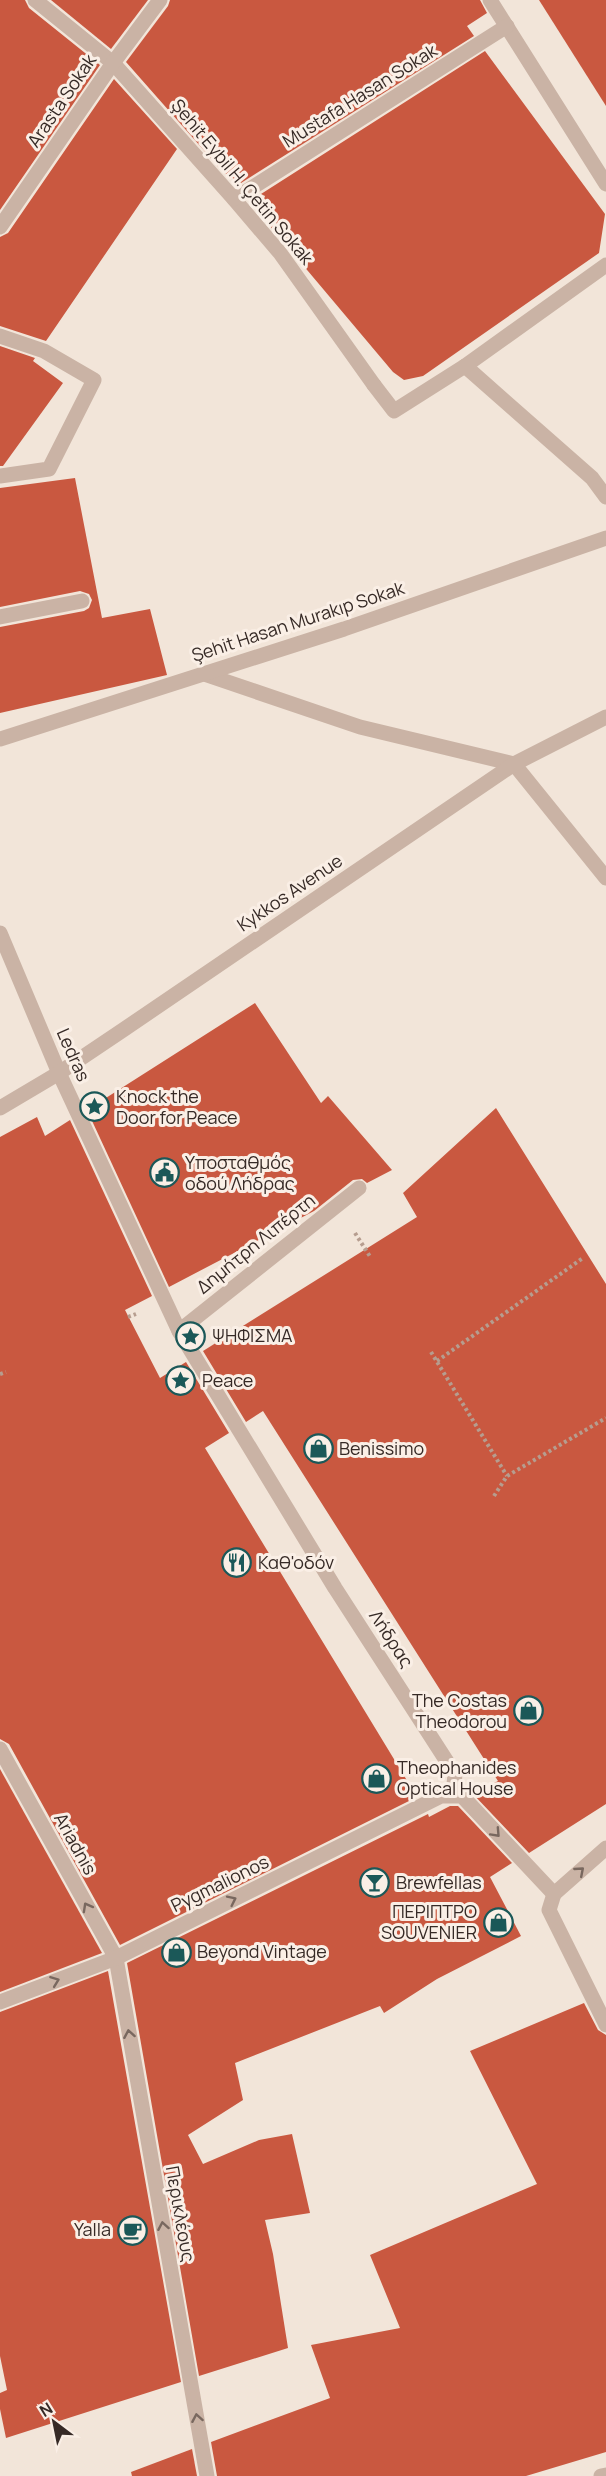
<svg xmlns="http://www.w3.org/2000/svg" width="606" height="2476" font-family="Manrope,sans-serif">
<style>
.building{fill:#c95840}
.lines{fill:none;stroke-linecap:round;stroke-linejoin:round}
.path{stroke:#b69d8f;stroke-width:4;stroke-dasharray:3 3;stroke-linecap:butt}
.pedestrian{stroke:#cab3a5;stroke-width:15}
.minor{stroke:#cab3a5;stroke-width:15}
.oneway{stroke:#79685f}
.labels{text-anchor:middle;stroke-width:6;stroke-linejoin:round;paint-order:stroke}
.street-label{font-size:18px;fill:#362a26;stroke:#faefe6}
.poi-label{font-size:18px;fill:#362a26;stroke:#faefe6;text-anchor:start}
</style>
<rect width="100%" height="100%" fill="#f2e5d9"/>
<!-- building -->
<g class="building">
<polygon points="0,0 25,0 29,8 100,65 0,210"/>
<polygon points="51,0 148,0 111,49"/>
<polygon points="170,0 480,0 487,13 467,26 474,36 241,183 223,172 126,62 168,6"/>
<polygon points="539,0 606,0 606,106"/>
<polygon points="485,51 605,214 599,253 423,376 404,380 393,372 265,220 260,212 265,196 261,194"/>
<polygon points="114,79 177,149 46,341 0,326 0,237 8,233"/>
<polygon points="0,346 35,358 33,361 63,383 3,466 0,466"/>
<polygon points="75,478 102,618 150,609 167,675 0,713 0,627 84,611 89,608 92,600 89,594 80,591 0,607 0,488"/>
<polygon points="255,1003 321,1103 328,1096 392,1170 367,1183 362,1179 353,1180 314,1211 169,1287 87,1110"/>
<polygon points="496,1108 606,1284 606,1804 529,1853 473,1794 498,1781 263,1411 246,1422 203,1351 417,1217 403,1193"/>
<polygon points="37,1117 45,1136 70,1120 152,1296 125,1310 160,1378 186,1362 229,1433 205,1448 417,1797 120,1945 9,1744 0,1739 0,1137"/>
<polygon points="0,1769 102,1953 0,1992"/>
<polygon points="450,1806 458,1806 512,1863 490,1877 521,1936 437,1979 384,2013 380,2006 235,2063 243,2100 188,2135 203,2164 259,2140 292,2134 310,2213 265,2220 273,2254 288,2348 199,2376 127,1963 428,1814 429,1817"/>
<polygon points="108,1971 181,2382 6,2438 0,2409 0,2393 7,2390 0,2356 0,2012"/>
<polygon points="584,2003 598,2030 606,2035 606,2452 526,2476 217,2476 211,2442 330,2398 311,2345 400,2328 370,2255 537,2184 470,2051"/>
<polygon points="192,2449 197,2476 132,2476 131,2472"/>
</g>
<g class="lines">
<!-- path -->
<g class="path">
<polyline points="355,1233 371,1258"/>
<polyline points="128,1317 136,1314"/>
<polyline points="431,1352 507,1476"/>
<polyline points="437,1361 583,1258"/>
<polyline points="0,1374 6,1372"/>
<polyline points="494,1496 507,1476 606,1418"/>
</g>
<!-- pedestrian -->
<g class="pedestrian">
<polyline points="35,0 113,63 234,199 280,253 374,385"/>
<polyline points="490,0 606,184"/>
<polyline points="234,199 507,26"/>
<polyline points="0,227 113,63 160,0"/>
<polyline points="0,336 44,351 94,380 49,469 0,476"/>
<polyline points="0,617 82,601"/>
<polyline points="0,933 59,1073 179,1331 335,1588 455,1774 453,1795"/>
<polyline points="179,1331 359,1188"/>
<polyline points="554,1894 549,1910 606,2025"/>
<polyline points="116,1958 207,2476"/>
<polyline points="601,2476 606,2475"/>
</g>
<!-- minor -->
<g class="minor">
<polyline points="465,366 592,478 606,497"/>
<polyline points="374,385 394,411 465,366 606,265"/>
<polyline points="204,674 360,727 514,764"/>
<polyline points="0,739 344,629 606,538"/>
<polyline points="514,764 606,878"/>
<polyline points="0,1108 59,1073 123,1030 514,764 606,717"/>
<polyline points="0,1749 116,1958"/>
<polyline points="0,2002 116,1958 441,1796 462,1796 554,1894 606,1848"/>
</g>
</g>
<!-- one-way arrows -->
<defs><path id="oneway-chevron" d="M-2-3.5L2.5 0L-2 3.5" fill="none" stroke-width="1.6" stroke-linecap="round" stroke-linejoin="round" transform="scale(1.5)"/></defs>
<g class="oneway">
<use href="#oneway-chevron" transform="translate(496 1833) rotate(47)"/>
<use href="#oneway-chevron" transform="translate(580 1871) rotate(-41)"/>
<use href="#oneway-chevron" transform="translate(232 1900) rotate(-26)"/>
<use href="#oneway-chevron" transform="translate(87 1907) rotate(-119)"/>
<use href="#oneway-chevron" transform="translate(55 1981) rotate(-21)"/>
<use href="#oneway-chevron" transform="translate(129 2034) rotate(-100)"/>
<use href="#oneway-chevron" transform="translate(163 2226) rotate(-100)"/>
<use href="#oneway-chevron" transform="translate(197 2418) rotate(-100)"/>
</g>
<!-- icons -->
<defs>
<symbol id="sight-ring" viewBox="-11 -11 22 22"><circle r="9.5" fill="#faefe6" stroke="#1b5858" stroke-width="1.5"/><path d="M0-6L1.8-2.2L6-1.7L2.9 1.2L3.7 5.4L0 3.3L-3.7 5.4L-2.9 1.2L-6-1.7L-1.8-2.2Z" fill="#1b5858"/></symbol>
<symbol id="civic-ring" viewBox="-11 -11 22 22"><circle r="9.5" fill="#faefe6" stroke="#1b5858" stroke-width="1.5"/><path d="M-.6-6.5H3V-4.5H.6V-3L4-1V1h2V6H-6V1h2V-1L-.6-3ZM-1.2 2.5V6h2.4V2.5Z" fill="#1b5858"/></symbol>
<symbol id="shop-ring" viewBox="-11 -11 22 22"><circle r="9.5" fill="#faefe6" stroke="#1b5858" stroke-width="1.5"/><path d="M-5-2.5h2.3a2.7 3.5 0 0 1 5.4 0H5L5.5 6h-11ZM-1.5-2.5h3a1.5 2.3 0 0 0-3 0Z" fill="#1b5858"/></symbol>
<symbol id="restaurant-ring" viewBox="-11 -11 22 22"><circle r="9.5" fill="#faefe6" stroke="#1b5858" stroke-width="1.5"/><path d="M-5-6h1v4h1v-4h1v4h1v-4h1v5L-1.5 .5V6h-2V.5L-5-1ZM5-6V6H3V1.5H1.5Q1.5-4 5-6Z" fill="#1b5858"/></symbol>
<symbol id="bar-ring" viewBox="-11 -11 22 22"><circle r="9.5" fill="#faefe6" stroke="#1b5858" stroke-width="1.5"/><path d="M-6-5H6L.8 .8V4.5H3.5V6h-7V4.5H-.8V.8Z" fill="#1b5858"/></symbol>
<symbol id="cafe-ring" viewBox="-11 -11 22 22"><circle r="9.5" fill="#faefe6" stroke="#1b5858" stroke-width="1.5"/><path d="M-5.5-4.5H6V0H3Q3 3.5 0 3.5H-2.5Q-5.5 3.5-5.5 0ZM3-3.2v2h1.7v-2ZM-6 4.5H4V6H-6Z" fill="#1b5858"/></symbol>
</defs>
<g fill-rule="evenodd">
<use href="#sight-ring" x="78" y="1090" width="33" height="33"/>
<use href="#civic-ring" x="148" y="1156" width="33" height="33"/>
<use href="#sight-ring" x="174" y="1320" width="33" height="33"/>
<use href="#sight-ring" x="164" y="1364" width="33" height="33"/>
<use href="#shop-ring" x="302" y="1432" width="33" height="33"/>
<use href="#restaurant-ring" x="220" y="1546" width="33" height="33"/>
<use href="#shop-ring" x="512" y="1694" width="33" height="33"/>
<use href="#shop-ring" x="360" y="1762" width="33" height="33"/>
<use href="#bar-ring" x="358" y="1866" width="33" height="33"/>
<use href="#shop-ring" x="482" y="1906" width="33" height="33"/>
<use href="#shop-ring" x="160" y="1936" width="33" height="33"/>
<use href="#cafe-ring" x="116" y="2214" width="33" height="33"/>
</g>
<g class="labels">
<!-- street labels -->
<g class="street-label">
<text transform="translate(360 96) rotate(-32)" y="6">Mustafa Hasan Sokak</text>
<text transform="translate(62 101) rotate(-56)" y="6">Arasta Sokak</text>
<text transform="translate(242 182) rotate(50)" y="6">Şehit Eybil H. Çetin Sokak</text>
<text transform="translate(298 622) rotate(-18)" y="6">Şehit Hasan Murakıp Sokak</text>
<text transform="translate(290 893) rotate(-34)" y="6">Kykkos Avenue</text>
<text transform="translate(73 1055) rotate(66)" y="6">Ledras</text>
<text transform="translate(256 1244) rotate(-39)" y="6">Δημήτρη Λιπέρτη</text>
<text transform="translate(391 1639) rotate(57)" y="6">Λήδρας</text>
<text transform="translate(75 1844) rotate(61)" y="6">Ariadnis</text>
<text transform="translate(220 1884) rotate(-26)" y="6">Pygmalionos</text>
<text transform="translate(180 2214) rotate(80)" y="6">Περικλέους</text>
</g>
<!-- poi labels -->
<g class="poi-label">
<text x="116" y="1103">Knock the<tspan x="116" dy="21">Door for Peace</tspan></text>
<text x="185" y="1169">Υποσταθμός<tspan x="185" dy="21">οδού Λήδρας</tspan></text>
<text x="212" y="1342">ΨΗΦΙΣΜΑ</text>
<text x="202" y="1387">Peace</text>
<text x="339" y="1455">Benissimo</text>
<text x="258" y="1569">Καθ'οδόν</text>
<text x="507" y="1707" text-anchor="end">The Costas<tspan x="507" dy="21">Theodorou</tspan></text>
<text x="397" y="1774">Theophanides<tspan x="397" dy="21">Optical House</tspan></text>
<text x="396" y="1889">Brewfellas</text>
<text x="477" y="1918" text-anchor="end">ΠΕΡΙΠΤΡΟ<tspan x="477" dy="21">SOUVENIER</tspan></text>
<text x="197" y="1958">Beyond Vintage</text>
<text x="111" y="2236" text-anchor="end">Yalla</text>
</g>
</g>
<!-- north arrow -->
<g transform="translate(54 2422) rotate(328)" stroke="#faefe6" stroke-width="4.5" paint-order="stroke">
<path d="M0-4.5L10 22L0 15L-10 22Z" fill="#362a26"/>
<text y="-9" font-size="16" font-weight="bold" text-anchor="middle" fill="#362a26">N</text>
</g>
</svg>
